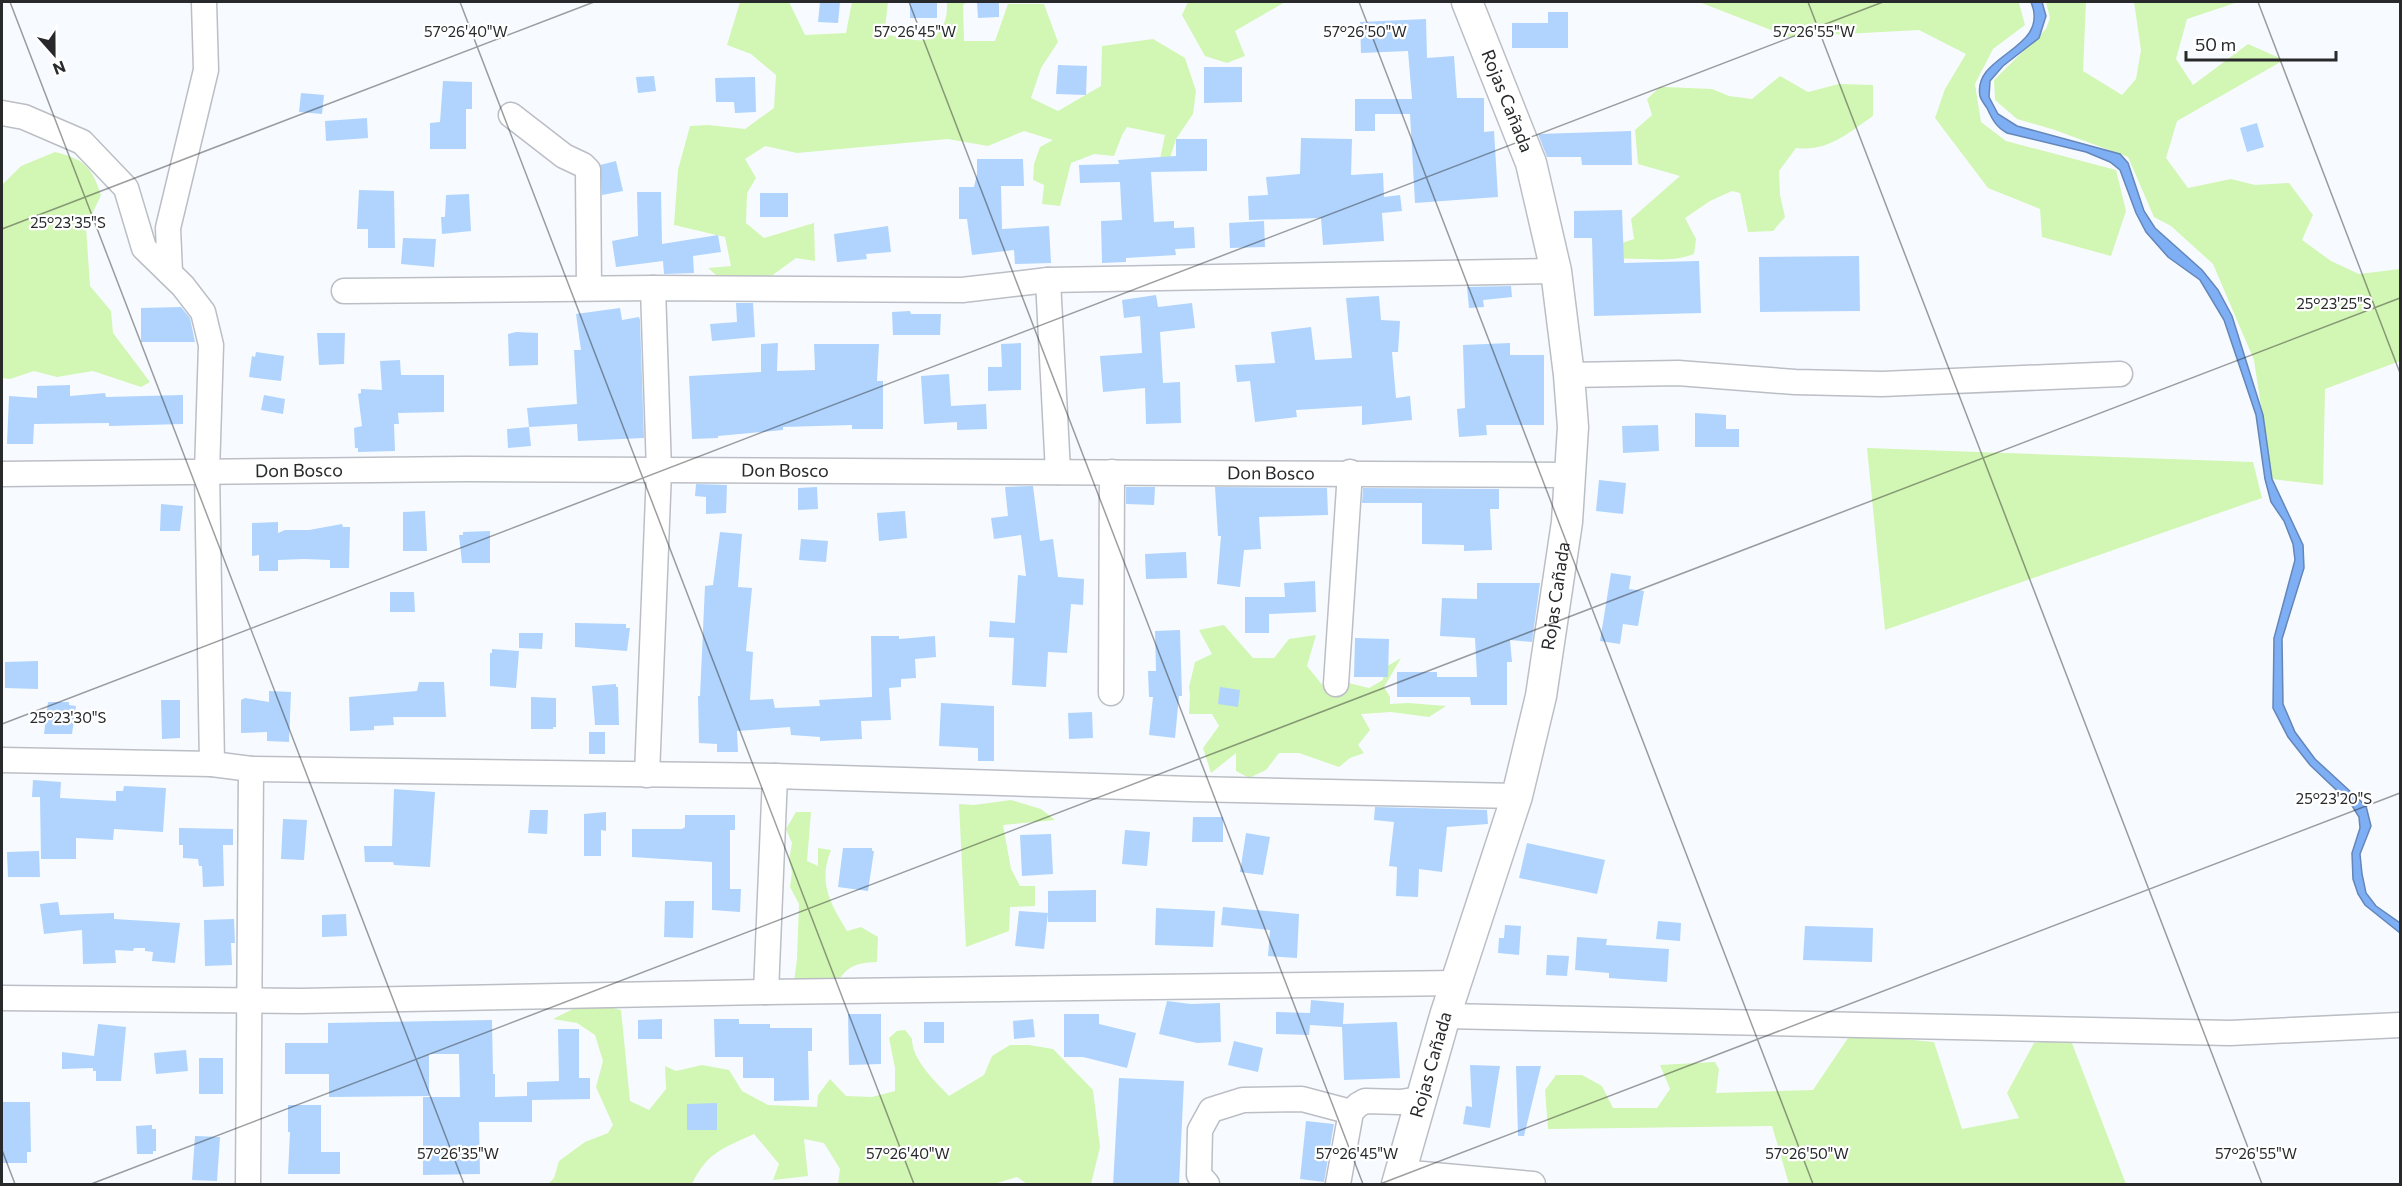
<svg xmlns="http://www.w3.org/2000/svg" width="2402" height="1186" font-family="Commissioner,sans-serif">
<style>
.green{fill:#d2f6b3}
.water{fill:#7eaef4;stroke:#6486b8;stroke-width:1.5}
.building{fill:#b0d4fd}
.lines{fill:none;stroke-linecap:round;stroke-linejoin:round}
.minor-casing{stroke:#bbbfc5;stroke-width:27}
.major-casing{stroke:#bbbfc5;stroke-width:33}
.minor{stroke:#fff;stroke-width:24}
.major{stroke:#fff;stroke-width:30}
.ticks{fill:none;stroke:#28292b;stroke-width:1.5;stroke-opacity:0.45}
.labels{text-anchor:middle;stroke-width:4.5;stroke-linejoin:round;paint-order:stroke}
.street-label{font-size:18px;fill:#28292b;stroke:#fff}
.ticks-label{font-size:15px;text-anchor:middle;fill:#28292b;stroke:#fff;stroke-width:4.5;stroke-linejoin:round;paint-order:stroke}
</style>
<rect width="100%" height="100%" fill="#f7fbff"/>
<!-- green -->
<g class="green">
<path d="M740,2H789L805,35L846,33L852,2H888L885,28L888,35C908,38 929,48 941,29C947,19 947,13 947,2H967L963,5L964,41H995L1008,4H1044L1058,42L1041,68L1031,98L1058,111L1101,86L1102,46L1153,39L1185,58L1196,91L1193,114L1176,139L1169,161L1160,159L1165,135L1127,127L1122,135L1114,156L1094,154L1071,163L1060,206L1042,204L1044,185L1033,180L1034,164L1040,147L1053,140L1024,131L988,146L948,139L797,153L765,146L745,159L756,178L747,193L746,223L764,238L814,223L815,261L796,258L770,277L724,282L708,268L731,266L725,237L674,225L678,170L690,126L708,125L745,129L774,108L776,75L751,54L727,45Z"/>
<polygon points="1188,2 1285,2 1235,31 1245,56 1227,63 1205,56 1182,15"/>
<polygon points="1699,2 2019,3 2025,25 1993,49 1975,84 1981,122 2006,141 2116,170 2126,211 2111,256 2042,237 2040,209 1988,188 1935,118 1945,89 1966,54 1919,30 1789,37"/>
<polygon points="2046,2 2086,2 2083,71 2122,95 2136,79 2141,50 2134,2 2238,2 2187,19 2176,59 2193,85 2248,44 2284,60 2177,121 2166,158 2188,188 2231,179 2255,185 2289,183 2313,215 2302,240 2331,261 2359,274 2400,269 2400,361 2325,389 2323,485 2272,479 2254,360 2213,264 2171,226 2154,217 2128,157 2055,130 2017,119 1995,100 1994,80 2046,29 2050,18"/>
<path d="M1780,76L1808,92L1839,84L1873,85V116C1848,133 1828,152 1796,148L1779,171L1780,195L1785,217L1773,231L1748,232L1740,193L1732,191L1710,201L1685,218L1696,239L1694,254C1668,264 1640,257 1614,259L1610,247L1634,239L1631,219L1680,176L1638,164L1635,130L1652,115L1647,99L1660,87H1664L1712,89L1729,96L1752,99Z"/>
<path d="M55,152C84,159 92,167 101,195L86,227L90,286L111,311L113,333L150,382L141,387L93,371L57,377L34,371L10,379L2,378V185L21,166Z"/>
<polygon points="1867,448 2253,462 2262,498 1885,630"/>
<polygon points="1224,625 1253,658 1274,658 1289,639 1316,635 1307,666 1328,692 1341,688 1340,681 1369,688 1383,680 1384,668 1401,658 1384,687 1390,697 1390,704 1408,703 1446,706 1429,717 1391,712 1361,714 1370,730 1358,745 1364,753 1350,758 1339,767 1299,753 1279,753 1266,770 1249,778 1236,771 1236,753 1211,773 1203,748 1219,726 1212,714 1189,714 1190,695 1189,687 1195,662 1212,654 1199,630"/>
<polygon points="1011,800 1041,809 1055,820 1003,825 1011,869 1020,886 1035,886 1035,906 1010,907 1009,931 966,947 959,804 974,805"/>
<path d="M796,812H811L807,861L818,866V848L831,850C818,882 830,903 847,931L861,927L878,937L877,962C852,963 847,967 833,988L794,981L797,959L799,904L790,887L792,872L789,860L792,843L786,829Z"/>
<path d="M581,1005H600L621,1010L630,1101L649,1110L666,1089L665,1066L676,1071L702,1065L729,1070L742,1091L768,1105L817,1107L818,1095L830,1079L846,1096L872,1097L895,1091V1068L889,1038L897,1031L905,1030L912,1039C912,1060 935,1081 949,1096L984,1075L992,1056L1010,1045H1029L1053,1049L1093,1090L1100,1147L1091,1184H1027L1017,1177L994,1184H838L840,1169L824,1143L804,1139L808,1176L773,1180L779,1164L754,1134C724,1148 707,1152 692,1184H548L554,1178L559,1161L585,1142L608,1133L613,1125L596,1087L603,1061L595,1035L577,1023L553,1019Z"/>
<polygon points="1880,1037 1934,1042 1962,1129 2019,1118 2007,1093 2034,1043 2070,1038 2126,1184 1789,1184 1772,1126 1548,1129 1545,1090 1556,1075 1582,1075 1602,1086 1613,1108 1657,1108 1670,1089 1660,1065 1715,1062 1719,1069 1716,1093 1813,1090 1848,1038"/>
</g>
<!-- water -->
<path class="water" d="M2031,2H2042L2046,16L2039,38L2003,66L1990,81L1989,97L1998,114L2017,126L2120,154L2128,163L2144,211L2155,228L2202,270L2218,290L2232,316L2263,415L2272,479L2303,545L2304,568L2282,639L2283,704L2295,732L2315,759L2366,806L2371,826L2360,854L2362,874L2366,893L2376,906L2400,923V933L2365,905L2358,894L2353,879L2352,853L2360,828L2359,817L2351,804L2310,765L2288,737L2273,708L2274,638L2295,560L2293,544L2284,521L2271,502L2265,479L2256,415L2224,320L2200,280L2168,257L2146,232L2136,213L2120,170L2110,162L2086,152L2007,133C1996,127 1992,119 1987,108C1985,105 1981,100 1980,96C1972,54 2051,50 2031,2Z"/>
<!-- building -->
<g class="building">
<polygon points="820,2 840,2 838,23 818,22"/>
<rect x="910" y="2" width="27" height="16"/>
<polygon points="977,2 999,2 999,17 978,18"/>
<polygon points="1548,12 1568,12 1568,48 1512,48 1512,23 1548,23"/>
<polygon points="1426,19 1427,58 1454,56 1457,98 1484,98 1484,132 1494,131 1498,197 1415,203 1410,114 1375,114 1375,131 1355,131 1355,99 1412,99 1408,51 1361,53 1360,22"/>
<polygon points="1058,65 1087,66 1086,95 1056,94"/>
<polygon points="1204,67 1242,67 1242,102 1204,103"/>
<polygon points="654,76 656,91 638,93 636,77"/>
<polygon points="755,77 756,112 735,113 734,102 716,102 715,78"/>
<polygon points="443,81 472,82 472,109 466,109 466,149 430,149 430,123 440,122"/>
<polygon points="301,93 324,95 322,114 299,112"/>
<polygon points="367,118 368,138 326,141 325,121"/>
<polygon points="2257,123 2264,147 2247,152 2240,128"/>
<polygon points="1631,131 1632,165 1582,165 1581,157 1547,157 1538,134"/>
<polygon points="1301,138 1352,139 1351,175 1383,173 1384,197 1400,195 1402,211 1382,213 1384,241 1323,245 1321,218 1249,220 1248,196 1268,195 1266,177 1300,174"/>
<polygon points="1176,139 1207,139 1207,171 1151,172 1154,222 1174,221 1174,228 1194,227 1195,248 1175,249 1176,255 1126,258 1126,262 1102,263 1101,221 1122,220 1120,182 1080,183 1079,165 1119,164 1118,160 1176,156"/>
<polygon points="977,159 1023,159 1024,186 1001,186 1002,229 1049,226 1051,263 1015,264 1014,250 972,255 967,219 959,219 959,187 974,187 977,174"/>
<polygon points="616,161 623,191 602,195 600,165"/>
<polygon points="359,190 394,191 395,248 368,248 368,229 357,229"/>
<polygon points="637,192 661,192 662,244 718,235 721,252 693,256 694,273 664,274 663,261 616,267 612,241 638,236"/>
<rect x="760" y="193" width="28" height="24"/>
<polygon points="469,194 471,231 442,234 441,217 445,217 446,195"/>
<polygon points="1622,210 1624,263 1699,261 1701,313 1594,316 1592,238 1574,238 1574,211"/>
<polygon points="1264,221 1265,247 1230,248 1229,223"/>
<polygon points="888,226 891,252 866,254 867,259 837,262 834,234"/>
<polygon points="403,238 436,239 434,267 401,264"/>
<polygon points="1859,256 1860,311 1760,312 1759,257"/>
<polygon points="1511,286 1512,297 1483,300 1484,307 1469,308 1467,287"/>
<polygon points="1156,295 1158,307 1192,303 1195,328 1160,332 1163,383 1180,382 1181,423 1146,424 1145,388 1103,392 1100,356 1142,353 1140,316 1124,318 1122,300"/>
<polygon points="1379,296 1381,320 1400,321 1398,352 1392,352 1396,398 1410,396 1412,420 1362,425 1362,406 1296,410 1297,417 1255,422 1250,381 1237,382 1235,365 1275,363 1271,332 1311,327 1315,360 1352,358 1346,298"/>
<polygon points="736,303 753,303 755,337 712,341 710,324 737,322"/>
<polygon points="181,307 190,318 195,342 141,342 141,308"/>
<polygon points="620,308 622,320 639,317 640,320 644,438 578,441 577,424 529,427 527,408 577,404 574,350 581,350 576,314"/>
<polygon points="910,311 911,314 941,314 940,335 893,335 892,312"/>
<polygon points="516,332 538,333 538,365 509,366 508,334"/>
<polygon points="317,333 345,333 344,364 319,365"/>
<polygon points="778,343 777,371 815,370 814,344 879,344 877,381 883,381 883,429 852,429 852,425 783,427 783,430 718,436 718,438 692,439 689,376 761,372 761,344"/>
<polygon points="1021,343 1021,390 988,391 988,367 1002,367 1001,344"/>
<polygon points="1510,343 1510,355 1544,355 1544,425 1486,425 1487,435 1459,437 1457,409 1465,408 1463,345"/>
<polygon points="256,352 284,356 281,381 249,377 252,356 255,357"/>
<polygon points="400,360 401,375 444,375 444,412 398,413 399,424 394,424 395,451 358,452 358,448 355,448 354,428 362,426 358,394 361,393 361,389 382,390 380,361"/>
<polygon points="949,374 951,406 986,404 987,429 957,430 957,422 924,424 921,376"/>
<polygon points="70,385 70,396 105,393 106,397 183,395 183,424 109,426 109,423 34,424 33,444 7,444 9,396 37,398 37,386"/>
<polygon points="264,395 285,399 283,414 261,410"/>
<polygon points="1695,413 1726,415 1726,429 1739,429 1739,447 1695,447"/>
<polygon points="1658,425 1659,451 1623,453 1622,426"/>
<polygon points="529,427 531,446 508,448 507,429"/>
<polygon points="1599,480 1626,483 1623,514 1596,511"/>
<polygon points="696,484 727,485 726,513 706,514 706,497 695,496"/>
<polygon points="1033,486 1040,541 1053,539 1058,577 1084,579 1083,605 1071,604 1067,653 1048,652 1046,687 1012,685 1014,638 989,637 990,621 1015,623 1018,575 1026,576 1021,535 994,539 991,518 1008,516 1005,487"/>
<polygon points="817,487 818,509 798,510 798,488"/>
<polygon points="1126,487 1155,487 1154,505 1126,504"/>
<polygon points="1215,487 1327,488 1328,515 1259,517 1261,549 1244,550 1240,587 1217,584 1221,536 1218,536"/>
<polygon points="1363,488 1499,489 1499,509 1490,509 1492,550 1464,551 1464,545 1422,544 1422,503 1362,503"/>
<polygon points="161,504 183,506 180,531 160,531"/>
<polygon points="425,511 427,551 403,551 403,512"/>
<polygon points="905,511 907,538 879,541 877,513"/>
<polygon points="278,522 278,533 285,530 309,530 342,524 343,527 350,527 349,568 330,568 330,560 304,559 278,560 278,571 259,571 259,555 252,556 252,523"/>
<polygon points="490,531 490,563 462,563 459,535 463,535 463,532"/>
<polygon points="720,532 742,534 738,587 752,588 746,651 753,652 750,700 773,699 775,708 820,706 819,700 872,697 871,636 899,636 899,639 935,636 936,657 915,659 916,678 901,679 901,687 889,688 891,720 861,721 862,739 820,741 820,737 791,735 790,727 737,731 738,752 717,752 717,744 699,743 698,696 700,696 705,586 713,585"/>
<polygon points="801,539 828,541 826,562 799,560"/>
<polygon points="1186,552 1187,578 1146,579 1145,554"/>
<polygon points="1611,573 1631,576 1629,589 1644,591 1638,626 1623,624 1620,644 1600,641"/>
<polygon points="1315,581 1316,612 1269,614 1269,633 1245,633 1245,597 1285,597 1284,583"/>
<polygon points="1477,583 1540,583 1532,642 1510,640 1512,662 1507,662 1507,705 1471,705 1470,697 1397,697 1397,672 1437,672 1437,677 1477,677 1475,638 1440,636 1442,598 1477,599"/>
<polygon points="390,592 414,592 415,612 390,612"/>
<polygon points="575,623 626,624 626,628 630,628 627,651 575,647"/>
<polygon points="1180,630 1182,696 1179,696 1175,738 1149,735 1153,697 1149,697 1148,671 1156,671 1155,631"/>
<polygon points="519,633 543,633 542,649 519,648"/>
<polygon points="1355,638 1389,639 1388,677 1354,677"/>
<polygon points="492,649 519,651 516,688 490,686 490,653 492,653"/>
<polygon points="38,661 38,689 5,688 5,662"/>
<polygon points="419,682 444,682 446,717 393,717 394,725 374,726 374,730 350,731 349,697 417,691"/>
<polygon points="616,684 616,687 618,687 619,725 595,725 592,686"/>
<polygon points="1220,687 1240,690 1238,707 1218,704"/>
<polygon points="269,691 291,692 289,742 267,741 267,732 241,733 241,700 245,698 269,702"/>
<polygon points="531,697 556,698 556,727 553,727 553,729 531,729"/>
<polygon points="161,700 180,700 180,738 162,739"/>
<polygon points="48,702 69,702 69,705 76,706 72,734 44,734"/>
<polygon points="941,703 994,706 994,761 978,761 978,748 939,746"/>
<polygon points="1092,712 1093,738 1069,739 1068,713"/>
<rect x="589" y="732" width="16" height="22"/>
<polygon points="33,780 61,782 60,798 116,801 116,791 123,791 124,786 166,788 163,832 114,829 113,840 76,838 76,859 41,859 40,797 32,797"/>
<polygon points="394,789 435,792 430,867 394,865 393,862 365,862 364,846 392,846"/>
<polygon points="1375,807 1487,810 1488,824 1447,827 1442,872 1419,869 1418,897 1396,896 1397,867 1389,866 1394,822 1374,820"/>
<polygon points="530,810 548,810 547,834 528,833"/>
<polygon points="606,812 606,831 601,830 601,856 584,856 584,814"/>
<polygon points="685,815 735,815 735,830 730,830 730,889 741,889 740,912 712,910 712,862 632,857 632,829 682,829 685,827"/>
<polygon points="1193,817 1223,817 1223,842 1192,842"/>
<polygon points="283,819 307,820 304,860 281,859"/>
<polygon points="179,828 233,829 233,845 223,845 224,886 203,887 202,866 199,866 198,859 183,858 183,845 179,845"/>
<polygon points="1125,830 1150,832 1147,866 1122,864"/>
<polygon points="1246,833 1270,837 1263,875 1240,872"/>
<polygon points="1051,834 1053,874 1022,876 1020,835"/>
<polygon points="1527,843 1605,860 1597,894 1519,878"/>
<polygon points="843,848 872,848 872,851 874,851 868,891 838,887"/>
<polygon points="39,851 40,877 8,877 7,852"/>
<polygon points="1096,890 1096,922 1048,922 1048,891"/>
<polygon points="665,901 694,901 693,938 664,937"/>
<polygon points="58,902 60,915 114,913 114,919 180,923 175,963 152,961 153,952 145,951 145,948 134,948 133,951 115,950 116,963 83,964 82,930 44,934 40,904"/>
<polygon points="1223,907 1299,914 1297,958 1268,956 1270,930 1221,925"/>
<polygon points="1156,908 1215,911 1213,947 1155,945"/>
<polygon points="1019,911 1048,913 1044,949 1015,946"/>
<polygon points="346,914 347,936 322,937 322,915"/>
<polygon points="234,919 235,943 231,943 232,965 205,966 204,920"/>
<polygon points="1658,921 1681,923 1680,941 1656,939"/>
<polygon points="1505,925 1521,926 1519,955 1498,953 1499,938 1504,938"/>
<polygon points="1805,926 1873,928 1872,962 1803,960"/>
<polygon points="1577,937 1607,939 1606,945 1669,949 1667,982 1609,978 1609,973 1575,970"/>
<polygon points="1547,955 1569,956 1567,976 1546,975"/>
<polygon points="1311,1000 1344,1003 1343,1024 1397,1022 1400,1078 1344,1080 1342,1027 1310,1025 1309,1035 1276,1034 1276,1012 1310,1013"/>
<polygon points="1167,1001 1191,1004 1220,1003 1221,1042 1197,1043 1159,1034"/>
<polygon points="848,1014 881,1014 881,1064 849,1065"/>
<polygon points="1064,1014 1099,1014 1099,1024 1136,1033 1127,1068 1083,1057 1064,1057"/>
<polygon points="662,1019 662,1039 638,1039 638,1020"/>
<polygon points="714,1019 739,1019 739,1024 770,1024 770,1028 812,1028 812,1051 808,1051 809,1100 774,1101 774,1078 743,1078 743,1057 715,1057"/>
<polygon points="1033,1019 1035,1037 1014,1039 1013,1021"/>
<polygon points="492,1020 493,1074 495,1074 495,1097 527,1096 527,1082 559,1081 558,1029 579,1029 579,1078 590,1078 590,1099 532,1100 532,1122 479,1122 480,1174 423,1175 423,1097 460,1097 459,1054 429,1054 429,1096 329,1097 329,1074 285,1074 285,1043 328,1043 328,1023"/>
<rect x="924" y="1022" width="20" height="21"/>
<polygon points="98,1024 126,1027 121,1081 96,1081 96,1071 93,1071 93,1068 62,1069 62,1052 94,1056"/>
<polygon points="1234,1041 1263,1048 1258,1072 1228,1065"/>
<polygon points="186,1050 188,1071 156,1074 154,1053"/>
<rect x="199" y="1058" width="24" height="36"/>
<polygon points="1470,1065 1500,1066 1490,1128 1463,1124 1466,1106 1472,1107"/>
<polygon points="1516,1066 1541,1066 1524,1136 1518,1136"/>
<polygon points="1119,1078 1184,1081 1179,1185 1113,1185"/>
<polygon points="2,1102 30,1102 31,1152 27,1152 27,1163 2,1163"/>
<polygon points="717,1103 717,1130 687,1130 687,1104"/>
<polygon points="288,1105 321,1105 321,1152 340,1152 340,1174 288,1174 290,1132 288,1132"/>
<polygon points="1306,1121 1334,1124 1324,1182 1300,1179"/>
<polygon points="152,1125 152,1129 156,1129 156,1151 153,1151 153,1154 137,1154 136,1126"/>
<polygon points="195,1136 220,1137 217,1181 192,1180"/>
</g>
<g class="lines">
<defs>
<g id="minor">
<polyline points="2,113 24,117 82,142 126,188 144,248 183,286 203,312 211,345 207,472 212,764"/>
<polyline points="511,115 564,156 583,165 588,170 589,288"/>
<polyline points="170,273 168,228 206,70 204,2"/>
<polyline points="1048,280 1058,472"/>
<polyline points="344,291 653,288"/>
<polyline points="1569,375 1678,373 1795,382 1882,384 2120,374"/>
<path id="s1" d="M2,474L466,469L1568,475"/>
<polyline points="1336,684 1350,472"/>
<polyline points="1111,693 1112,472"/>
<polyline points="2,760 212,764 251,769 775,776 1191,789 1517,796"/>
<polyline points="647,775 659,471 653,288 962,290 1048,280 1556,271"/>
<polyline points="766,992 775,776"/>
<polyline points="2,998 300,1001 766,992 1456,983"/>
<polyline points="1445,1016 2230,1033 2400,1025"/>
<polyline points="1400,1172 1533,1184"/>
<polyline points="248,1184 251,769"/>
<polyline points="1207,1184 1199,1175 1200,1130 1211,1110 1243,1100 1302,1099 1351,1112"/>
<polyline points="1338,1184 1351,1112 1358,1105 1365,1101 1400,1102 1420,1099"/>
</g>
<g id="major">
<path id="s2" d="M1397,1184L1445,1016L1517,796L1541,696L1567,522L1573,427L1569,375L1556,271L1531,163L1467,2"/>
</g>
</defs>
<!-- minor casing -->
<use href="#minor" class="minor-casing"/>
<!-- major casing -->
<use href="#major" class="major-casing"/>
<!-- minor -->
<use href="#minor" class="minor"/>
<!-- major -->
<use href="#major" class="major"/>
</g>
<!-- ticks -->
<path class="ticks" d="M10,2L464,1184M460,2L914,1184M909,2L1363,1184M1359,2L1813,1184M1808,2L2262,1184M2258,2L2400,373M2,229L594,2M2,724L1883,2M2,1150L15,1184M91,1184L2400,298M1380,1184L2400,793"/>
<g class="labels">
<!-- street labels -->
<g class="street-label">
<text transform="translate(1507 101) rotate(68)" y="6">Rojas Cañada</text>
<text dy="6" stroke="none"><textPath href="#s1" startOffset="297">Don Bosco</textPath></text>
<text dy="6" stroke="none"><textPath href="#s1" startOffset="783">Don Bosco</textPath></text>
<text dy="6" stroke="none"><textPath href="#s1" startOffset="1269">Don Bosco</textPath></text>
<text dy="6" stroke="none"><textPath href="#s2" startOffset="610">Rojas Cañada</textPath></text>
<text dy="6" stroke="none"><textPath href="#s2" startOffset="124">Rojas Cañada</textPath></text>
</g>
</g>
<g class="ticks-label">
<text x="1365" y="37">57°26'50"W</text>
<text x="466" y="37">57°26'40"W</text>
<text x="915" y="37">57°26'45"W</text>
<text x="1814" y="37">57°26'55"W</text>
<text x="68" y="228">25°23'35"S</text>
<text x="2334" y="309">25°23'25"S</text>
<text x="68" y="723">25°23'30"S</text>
<text x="2334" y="804">25°23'20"S</text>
<text x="458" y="1159">57°26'35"W</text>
<text x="908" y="1159">57°26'40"W</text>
<text x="1357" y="1159">57°26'45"W</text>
<text x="1807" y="1159">57°26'50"W</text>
<text x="2256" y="1159">57°26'55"W</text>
</g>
<!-- border -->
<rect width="2402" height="1186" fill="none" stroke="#28292b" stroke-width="6"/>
<!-- north arrow -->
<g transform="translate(54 54) rotate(159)" stroke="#ffffff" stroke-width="4.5" paint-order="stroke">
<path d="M0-4.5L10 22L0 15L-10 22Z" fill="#28292b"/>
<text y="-9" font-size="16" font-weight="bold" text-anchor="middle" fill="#28292b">N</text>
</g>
<!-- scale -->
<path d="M2186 51v9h150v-9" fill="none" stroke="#28292b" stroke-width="3"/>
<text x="2195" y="51" font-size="18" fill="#28292b" stroke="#ffffff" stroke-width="4.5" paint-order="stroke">50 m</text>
</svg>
